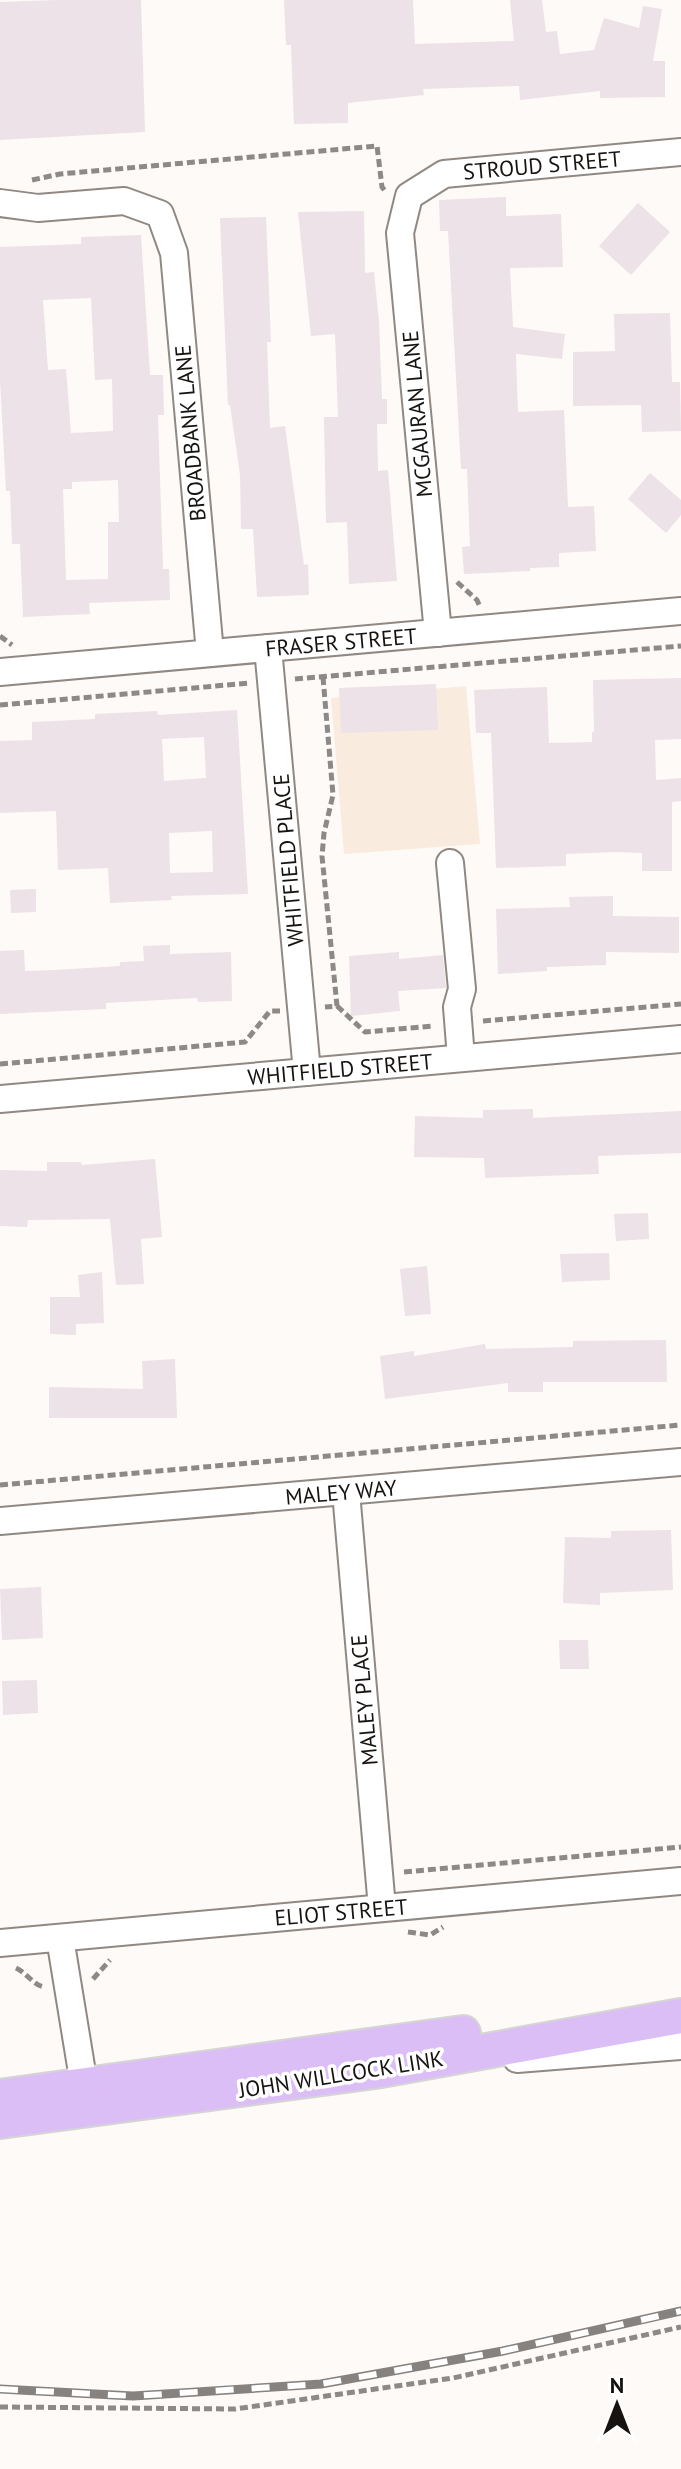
<svg xmlns="http://www.w3.org/2000/svg" width="681" height="2469" font-family="'PT Sans',sans-serif">
<style>
.built{fill:#faebdf}
.building{fill:#ede2e7;fill-rule:evenodd}
.lines{fill:none;stroke-linecap:round;stroke-linejoin:round}
.minor-casing{stroke:#908882;stroke-width:30}
.major-casing{stroke:#d5d5d4;stroke-width:38}
.path{stroke:#8c8986;stroke-width:5;stroke-dasharray:8 4;stroke-linecap:butt}
.minor{stroke:#fff;stroke-width:26}
.major{stroke:#dcbef7;stroke-width:34}
.rail-casing{stroke:#868280;stroke-width:9}
.rail{stroke:#fff;stroke-width:6;stroke-dasharray:18;stroke-linecap:butt}
.labels{text-anchor:middle;stroke-width:7;stroke-linejoin:round;paint-order:stroke}
.street-label{font-size:22px;fill:#161311;stroke:#fff}
</style>
<rect width="100%" height="100%" fill="#fefaf7"/>
<!-- built -->
<polygon class="built" points="466,686 480,844 344,854 331,698"/>
<!-- building -->
<g class="building">
<polygon points="56,0 141,0 145,132 0,140 0,2"/>
<polygon points="284,0 413,0 415,44 514,41 510,0 542,0 546,32 557,31 560,54 594,50 604,18 639,28 643,6 662,9 653,61 665,61 665,97 600,98 600,91 520,100 519,86 423,89 424,95 348,103 348,123 294,124 291,45 286,45"/>
<polygon points="506,197 506,216 561,214 563,267 510,268 513,327 565,334 562,359 516,354 518,412 564,410 568,507 594,506 596,551 559,553 559,567 530,568 530,571 464,574 462,547 470,546 467,469 461,469 448,231 440,231 439,200"/>
<polygon points="638,203 670,232 631,275 599,246"/>
<polygon points="364,211 365,273 374,272 379,322 382,399 387,399 387,424 377,424 378,471 388,470 397,581 349,584 347,522 326,523 324,417 338,417 335,334 311,336 298,212"/>
<polygon points="266,217 271,342 267,342 270,428 285,426 304,565 308,564 309,595 257,597 253,529 241,529 240,475 230,405 228,405 220,218"/>
<path d="M141,235L150,375H163L164,415H158L160,478L163,569H169L170,600L89,603L90,614L23,617L20,544H12L10,491H6L0,380V247L81,244V237ZM91,298L95,380L112,379L113,431L71,433L66,369L48,370L43,300ZM118,480L119,522H108V579L66,580L63,489H72V482Z"/>
<polygon points="670,313 672,382 680,382 681,431 642,432 641,405 573,406 573,352 615,351 614,314"/>
<polygon points="650,473 681,500 681,515 666,533 628,499"/>
<polygon points="681,678 681,739 655,740 656,780 681,778 681,801 672,802 672,871 642,871 642,853 616,852 566,854 566,866 496,868 491,733 476,733 474,690 547,687 549,743 592,742 592,732 594,732 593,680"/>
<polygon points="436,684 438,730 341,733 339,688"/>
<path d="M237,710L248,894L171,896L172,900L110,903L108,868L58,870L56,811L0,813V741L32,740V722L95,719V714L157,711L158,715ZM204,737L206,778L164,781L162,739ZM212,831L213,872L170,873L169,833Z"/>
<polygon points="36,889 36,912 11,913 10,890"/>
<polygon points="613,896 613,916 679,917 679,953 606,952 606,965 547,967 547,971 498,974 496,909 570,907 569,897"/>
<polygon points="170,945 170,954 231,952 232,1001 198,1002 197,998 106,1003 106,1009 0,1014 0,951 24,950 25,971 54,970 120,966 120,962 144,961 143,946"/>
<polygon points="399,952 399,959 443,955 446,988 398,991 400,1011 351,1016 349,956"/>
<polygon points="533,1109 533,1118 681,1111 681,1153 598,1156 599,1174 485,1178 484,1158 414,1157 415,1116 483,1118 483,1110"/>
<polygon points="155,1159 162,1237 141,1239 144,1284 116,1285 110,1219 28,1220 27,1227 0,1226 0,1170 47,1171 47,1162 81,1162 82,1165"/>
<polygon points="648,1213 649,1239 616,1241 614,1214"/>
<polygon points="609,1253 610,1280 562,1282 560,1254"/>
<polygon points="427,1266 431,1314 405,1316 400,1269"/>
<polygon points="102,1272 104,1323 76,1324 76,1335 50,1334 50,1297 80,1297 78,1275"/>
<polygon points="666,1340 667,1382 543,1382 543,1392 508,1392 508,1383 385,1399 380,1356 414,1351 414,1356 485,1344 486,1349 573,1347 573,1341"/>
<polygon points="175,1359 177,1418 49,1418 49,1387 143,1389 142,1361"/>
<polygon points="671,1530 673,1590 600,1593 600,1605 563,1603 565,1537 611,1538 611,1531"/>
<polygon points="41,1587 43,1638 2,1640 0,1589"/>
<polygon points="559,1640 588,1640 589,1669 560,1669"/>
<polygon points="37,1680 38,1713 3,1715 2,1681"/>
</g>
<g class="lines">
<defs>
<g id="minor">
<polyline points="0,203 38,208 124,201 160,214 174,253 210,653"/>
<polyline points="438,633 400,233 409,196 444,174 681,152"/>
<polyline points="268,648 307,1072"/>
<polyline points="0,672 681,611"/>
<polyline points="450,863 462,989 457,1007 461,1058"/>
<polyline points="0,1099 681,1039"/>
<polyline points="346,1492 382,1908"/>
<polyline points="0,1521 681,1462"/>
<polyline points="60,1938 87,2103"/>
<polyline points="0,1943 681,1881"/>
<polyline points="517,2059 681,2046"/>
</g>
<g id="major">
<polyline points="0,2097 463,2033"/>
<polyline points="0,2121 375,2071 681,2016"/>
</g>
</defs>
<!-- minor casing -->
<use href="#minor" class="minor-casing"/>
<!-- major casing -->
<use href="#major" class="major-casing"/>
<!-- path -->
<g class="path">
<polyline points="32,180 60,174 377,146 382,187 385,191"/>
<polyline points="457,582 477,600 480,607"/>
<polyline points="0,636 12,645"/>
<polyline points="323,677 333,795 324,833 322,856 337,1006 325,1007"/>
<polyline points="295,679 681,646"/>
<polyline points="0,705 250,683"/>
<polyline points="337,1006 365,1032 433,1026"/>
<polyline points="483,1021 681,1004"/>
<polyline points="0,1064 245,1042 270,1011 280,1011"/>
<polyline points="0,1485 681,1425"/>
<polyline points="404,1872 681,1847"/>
<polyline points="408,1932 430,1935 443,1927"/>
<path d="M16,1968C27,1973 33,1985 44,1987"/>
<polyline points="93,1979 110,1960"/>
<polyline points="0,2407 235,2409 453,2378 681,2327"/>
</g>
<!-- minor -->
<use href="#minor" class="minor"/>
<!-- major -->
<use href="#major" class="major"/>
<defs>
<polyline id="rail" points="0,2389 133,2396 321,2384 503,2351 681,2311"/>
</defs>
<!-- rail casing -->
<use href="#rail" class="rail-casing"/>
<!-- rail -->
<use href="#rail" class="rail"/>
</g>
<g class="labels">
<!-- street labels -->
<g class="street-label">
<text transform="translate(542 165) rotate(-5)" y="8">STROUD STREET</text>
<text transform="translate(417 414) rotate(-95)" y="8">MCGAURAN LANE</text>
<text transform="translate(190 433) rotate(-95)" y="8">BROADBANK LANE</text>
<text transform="translate(341 642) rotate(-5)" y="8">FRASER STREET</text>
<text transform="translate(288 860) rotate(-95)" y="8">WHITFIELD PLACE</text>
<text transform="translate(340 1069) rotate(-5)" y="8">WHITFIELD STREET</text>
<text transform="translate(341 1492) rotate(-5)" y="8">MALEY WAY</text>
<text transform="translate(364 1700) rotate(-95)" y="8">MALEY PLACE</text>
<text transform="translate(341 1912) rotate(-5)" y="8">ELIOT STREET</text>
<text transform="translate(341 2074) rotate(-9)" y="8">JOHN WILLCOCK LINK</text>
</g>
</g>
<!-- north arrow -->
<g transform="translate(617 2405)" stroke="#ffffff" stroke-width="6" paint-order="stroke">
<path d="M0-6L14 30L0 20L-14 30Z" fill="#161311"/>
<text y="-12" font-size="22" font-weight="bold" text-anchor="middle" fill="#161311">N</text>
</g>
</svg>
